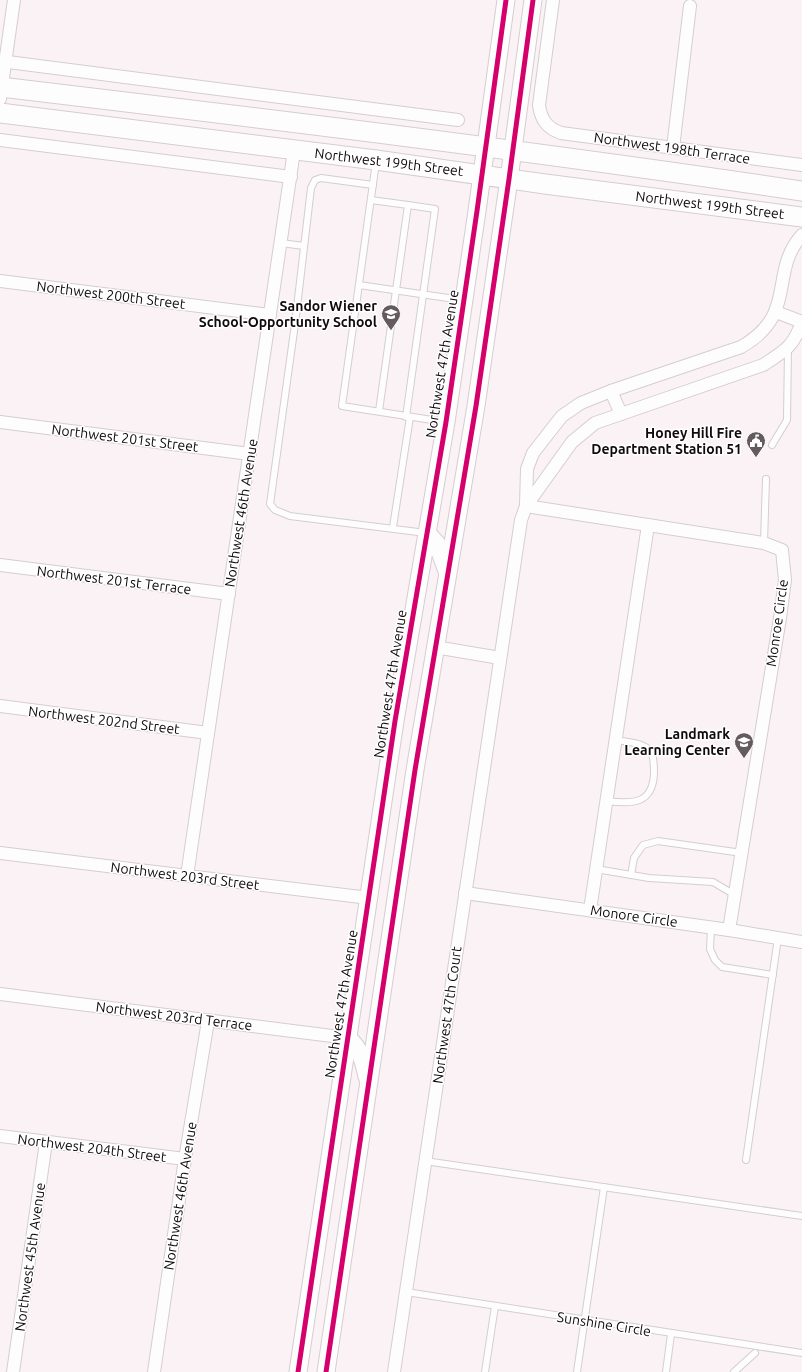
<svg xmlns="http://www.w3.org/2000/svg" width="802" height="1372" font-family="Ubuntu,sans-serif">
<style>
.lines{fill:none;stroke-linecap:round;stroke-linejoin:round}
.lane-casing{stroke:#d5cdd0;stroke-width:8}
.street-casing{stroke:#d5cdd0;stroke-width:14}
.secondary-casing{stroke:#d5cdd0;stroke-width:19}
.primary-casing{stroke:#d5cdd0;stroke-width:21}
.lane{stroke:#fefdfe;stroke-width:6}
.street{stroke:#fefdfe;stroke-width:12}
.secondary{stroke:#fefdfe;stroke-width:17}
.primary{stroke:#fefdfe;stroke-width:19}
.cycleway-casing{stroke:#fff;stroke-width:8}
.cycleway{stroke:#d6006c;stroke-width:5}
.labels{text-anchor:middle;stroke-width:3;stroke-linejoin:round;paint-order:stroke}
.street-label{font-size:14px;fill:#110a0c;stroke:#fff}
.poi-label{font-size:14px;font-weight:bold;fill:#110a0c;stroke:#fff;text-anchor:end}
</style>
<rect width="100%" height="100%" fill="#faf2f5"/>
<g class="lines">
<defs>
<g id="lane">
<polyline points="376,162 342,406 445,422"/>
<polyline points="373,185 321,178 315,180 311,188 295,324 270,504 275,510 290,516 426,533"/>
<polyline points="371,200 408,205 379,411"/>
<polyline points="281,243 304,246"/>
<polyline points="359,285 462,300"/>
<polyline points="406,417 435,209 408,205"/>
<polyline points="772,445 787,420 788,349"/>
<polyline points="393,527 410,417"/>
<polyline points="764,543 766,479"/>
<path d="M607,801C631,804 653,805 654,773C654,767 654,757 651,752C644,742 626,742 616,740"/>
<polyline points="596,869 649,878 713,882 735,895"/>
<polyline points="631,875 634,858 643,845 658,841 742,853"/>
<polyline points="711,927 710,949 715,960 722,967 773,975"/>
<polyline points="746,1160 778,938"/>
<polyline points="425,1161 802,1216"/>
<polyline points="406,1292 802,1353"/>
<polyline points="485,1372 495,1306"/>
<polyline points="577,1372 604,1187"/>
<polyline points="666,1372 671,1334"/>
<polyline points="734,1372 755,1353"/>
</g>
<g id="street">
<path d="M553,0L539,105C541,120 547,128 561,133L802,165"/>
<polyline points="0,61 458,120"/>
<polyline points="0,99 14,0"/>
<polyline points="0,140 291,177"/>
<polyline points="673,148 690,6"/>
<polyline points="0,281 270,315"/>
<polyline points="611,391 621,414"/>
<polyline points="0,422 250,454"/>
<polyline points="526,506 764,543 782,550 785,580 780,618 729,930"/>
<path d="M526,506L527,469L533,453L562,416L581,403L611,391L741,347C799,314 768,273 802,235"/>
<polyline points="0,565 229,594"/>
<polyline points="435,647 500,658"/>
<polyline points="0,706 208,733"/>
<polyline points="0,853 369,898"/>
<polyline points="187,876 294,151"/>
<polyline points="465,893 729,930 802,942"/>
<polyline points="590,910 648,525"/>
<polyline points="0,994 348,1038"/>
<polyline points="0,1136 185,1159"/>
<polyline points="13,1372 46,1142"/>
<polyline points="154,1372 185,1159 208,1021"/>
<path d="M394,1372L521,520L526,506L572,442L595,423L763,365C785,351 793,347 802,322L776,312"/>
</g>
<g id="secondary">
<polyline points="427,533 437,544 447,571"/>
<path d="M348,1038C360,1049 364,1061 367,1077"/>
<polyline points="298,1372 395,721 446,422 477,211 506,0"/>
<polyline points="326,1372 415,770 476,406 509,179 533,0"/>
</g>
<g id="primary">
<path d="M0,87C268,119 535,151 802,191"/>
<polyline points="0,113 376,160 545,184 802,217"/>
</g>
</defs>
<!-- lane casing -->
<use href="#lane" class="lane-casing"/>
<!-- street casing -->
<use href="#street" class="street-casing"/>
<!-- secondary casing -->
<use href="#secondary" class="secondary-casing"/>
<!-- primary casing -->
<use href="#primary" class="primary-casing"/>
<!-- lane -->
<use href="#lane" class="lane"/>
<!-- street -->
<use href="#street" class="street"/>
<!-- secondary -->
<use href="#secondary" class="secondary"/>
<!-- primary -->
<use href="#primary" class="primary"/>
<defs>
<g id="cycleway">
<polyline points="298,1372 395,721 446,422 477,211 506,0"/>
<polyline points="326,1372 415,770 476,406 509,179 533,0"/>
</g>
</defs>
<!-- cycleway casing -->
<use href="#cycleway" class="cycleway-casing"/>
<!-- cycleway -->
<use href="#cycleway" class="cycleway"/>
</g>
<!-- icons -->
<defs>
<symbol id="school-pin" viewBox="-11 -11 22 30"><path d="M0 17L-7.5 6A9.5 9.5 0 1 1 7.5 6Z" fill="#635b5e" stroke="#fff"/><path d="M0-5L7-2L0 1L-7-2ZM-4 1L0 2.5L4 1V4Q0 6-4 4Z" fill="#fff"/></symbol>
<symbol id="civic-pin" viewBox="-11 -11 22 30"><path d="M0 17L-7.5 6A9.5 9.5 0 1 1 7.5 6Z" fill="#635b5e" stroke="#fff"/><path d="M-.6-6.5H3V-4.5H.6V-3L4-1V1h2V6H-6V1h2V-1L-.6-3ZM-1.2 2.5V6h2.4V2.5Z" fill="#fff"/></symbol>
</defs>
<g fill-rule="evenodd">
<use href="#school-pin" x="380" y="303" width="22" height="30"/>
<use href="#civic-pin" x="745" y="430" width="22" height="30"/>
<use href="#school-pin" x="733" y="731" width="22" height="30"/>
</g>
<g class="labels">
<!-- street labels -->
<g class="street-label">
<text transform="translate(672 148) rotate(8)" y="5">Northwest 198th Terrace</text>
<text transform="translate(389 162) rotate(7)" y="5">Northwest 199th Street</text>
<text transform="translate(710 205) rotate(7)" y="5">Northwest 199th Street</text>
<text transform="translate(111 295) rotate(7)" y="5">Northwest 200th Street</text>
<text transform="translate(442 364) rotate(-81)" y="5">Northwest 47th Avenue</text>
<text transform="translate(125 438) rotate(7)" y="5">Northwest 201st Street</text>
<text transform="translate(241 513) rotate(-81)" y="5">Northwest 46th Avenue</text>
<text transform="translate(114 580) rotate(7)" y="5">Northwest 201st Terrace</text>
<text transform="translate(777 623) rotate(-82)" y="5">Monroe Circle</text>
<text transform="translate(390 684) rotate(-81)" y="5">Northwest 47th Avenue</text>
<text transform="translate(104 720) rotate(7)" y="5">Northwest 202nd Street</text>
<text transform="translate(185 876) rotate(7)" y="5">Northwest 203rd Street</text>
<text transform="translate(634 916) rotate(8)" y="5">Monore Circle</text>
<text transform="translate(341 1004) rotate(-81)" y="5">Northwest 47th Avenue</text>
<text transform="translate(447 1015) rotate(-82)" y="5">Northwest 47th Court</text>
<text transform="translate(174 1016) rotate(7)" y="5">Northwest 203rd Terrace</text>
<text transform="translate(92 1148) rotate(7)" y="5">Northwest 204th Street</text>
<text transform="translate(180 1196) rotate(-81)" y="5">Northwest 46th Avenue</text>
<text transform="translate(30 1257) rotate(-82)" y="5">Northwest 45th Avenue</text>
<text transform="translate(604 1324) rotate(9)" y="5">Sunshine Circle</text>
</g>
<!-- poi labels -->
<g class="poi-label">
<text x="377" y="311">Sandor Wiener<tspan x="377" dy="16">School-Opportunity School</tspan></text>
<text x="742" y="438">Honey Hill Fire<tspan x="742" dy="16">Department Station 51</tspan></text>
<text x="730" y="739">Landmark<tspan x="730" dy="16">Learning Center</tspan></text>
</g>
</g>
</svg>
